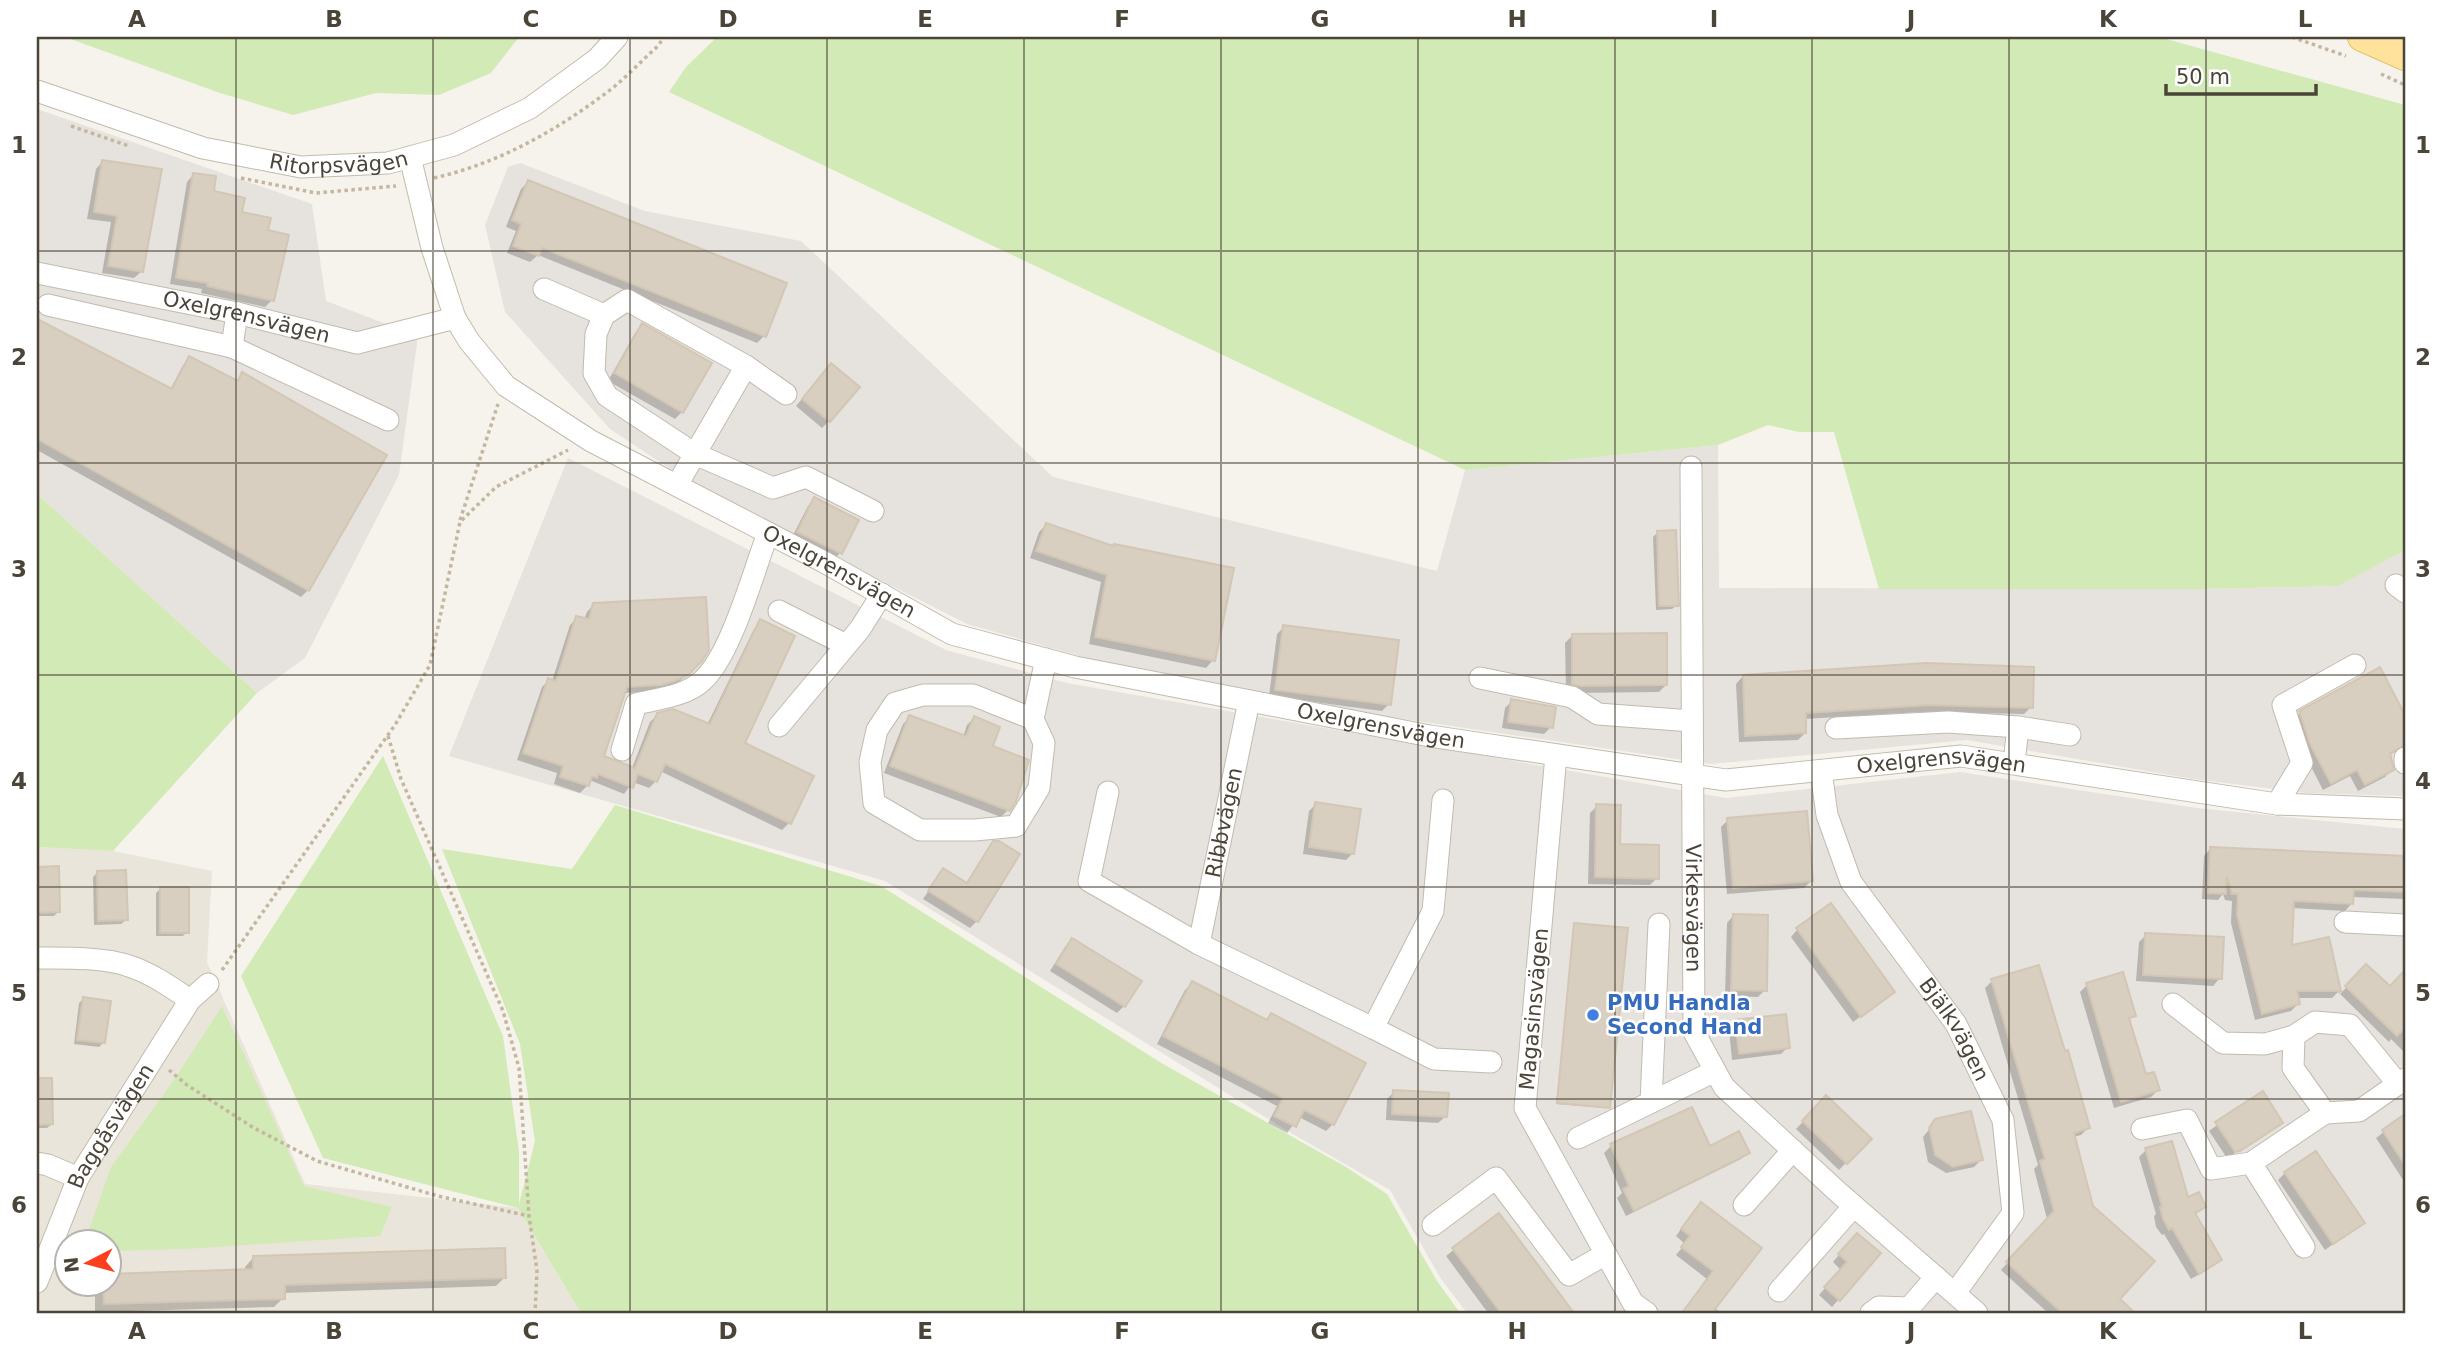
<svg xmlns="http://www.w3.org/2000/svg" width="2442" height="1350" font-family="'DejaVu Sans',sans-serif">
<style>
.residential{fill:#eae5da;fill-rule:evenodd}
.industrial{fill:#e6e2dd}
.green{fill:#d2eab5}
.shadow{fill:#0003}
.building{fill:#d8cfc1;stroke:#d3c7b4;stroke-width:2}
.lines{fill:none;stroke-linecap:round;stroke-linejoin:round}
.minor-casing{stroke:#c2bbae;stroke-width:23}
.major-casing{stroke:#e6c16a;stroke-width:30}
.path{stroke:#c4b79f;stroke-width:3.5;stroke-dasharray:3.5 3.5;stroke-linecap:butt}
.minor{stroke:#fff;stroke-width:21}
.major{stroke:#ffe39c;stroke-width:28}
.grid{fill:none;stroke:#4b4439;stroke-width:2;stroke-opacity:0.55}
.shop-dot{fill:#3f7fe0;stroke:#fff;stroke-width:2.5}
.labels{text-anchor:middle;stroke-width:5;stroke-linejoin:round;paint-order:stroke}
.street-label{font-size:21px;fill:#4b4439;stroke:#fff}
.shop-label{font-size:21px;font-weight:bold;fill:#366cbe;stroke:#fff;text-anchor:start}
.neatline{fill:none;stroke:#4b4439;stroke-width:2.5}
.grid-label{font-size:23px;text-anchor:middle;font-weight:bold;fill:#4b4439}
</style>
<rect width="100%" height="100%" fill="#f6f3ec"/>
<!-- residential -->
<path class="residential" d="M37,847L113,851L212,871L207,962L305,1184L518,1208L581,1313H37ZM66,1242H108V1284H66Z"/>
<!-- industrial -->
<g class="industrial">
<polygon points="37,109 312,204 326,301 418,336 399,475 305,658 257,693 37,494"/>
<polygon points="520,163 645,211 801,241 1053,477 1437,571 1465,470 1718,445 1719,588 2204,589 2337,586 2405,550 2405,796 2306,793 2193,779 1967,740 1711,764 1322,707 1142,674 967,624 702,490 610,429 505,312 485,225 508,167"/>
<polygon points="568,458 946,650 1067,683 1726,798 1960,772 2197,808 2405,829 2405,1313 1467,1313 1441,1279 1390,1190 1286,1130 885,881 449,756"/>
</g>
<!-- green -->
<g class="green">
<polygon points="65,37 519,37 491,73 439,95 376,93 293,115 220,93"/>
<polygon points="717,37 2159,37 2405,105 2405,550 2338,586 2204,589 1879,589 1834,432 1799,432 1768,425 1718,445 1465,470 669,92 686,67"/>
<polygon points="37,494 257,693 113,851 37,847"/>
<polygon points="383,756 503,1036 519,1152 519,1204 535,1141 520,1044 442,849 572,869 615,805 881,886 1163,1064 1346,1167 1387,1194 1437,1281 1460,1313 581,1313 518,1208 323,1158 241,976"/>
<polygon points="222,1006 304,1186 392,1207 380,1236 186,1249 109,1251 108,1242 85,1241 111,1167 176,1077"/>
</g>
<!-- shadow -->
<g class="shadow">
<polygon points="103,161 142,271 134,278 102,273 111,222 87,219 96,169"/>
<polygon points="194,174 212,193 266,231 272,300 265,307 201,293 202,289 170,284 187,182"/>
<polygon points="528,182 764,336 757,343 538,255 530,262 507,253 516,231 506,227 521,189"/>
<polygon points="37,321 170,390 183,365 190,358 235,382 243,374 308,590 301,597 37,450"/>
<polygon points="643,326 682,412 675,419 608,381 635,333"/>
<polygon points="824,373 829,421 822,428 796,406"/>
<polygon points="815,499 840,553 833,560 791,539 808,506"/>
<polygon points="1046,525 1213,660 1206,668 1089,644 1101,582 1030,558 1039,532"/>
<polygon points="1657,533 1677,605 1672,609 1656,610 1653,537"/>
<polygon points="594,604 701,660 679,682 666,688 652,692 623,693 602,757 632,768 650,722 657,715 707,725 754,629 761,622 742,743 811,777 789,823 782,830 660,771 656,781 649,788 633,782 624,794 592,781 580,793 554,784 557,773 517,760 542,687 549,680 552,681 570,625 577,618 584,620 587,612"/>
<polygon points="1284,627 1389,704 1382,711 1269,696 1277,634"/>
<polygon points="1572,636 1666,685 1659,692 1572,693 1566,691 1565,643"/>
<polygon points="2379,669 2405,719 2405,747 2389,755 2392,769 2385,777 2358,791 2350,776 2323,790 2303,751 2293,720 2300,713"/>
<polygon points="1743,676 2031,707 2024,714 1921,712 1804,719 1805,733 1798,740 1739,742 1736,684"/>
<polygon points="1512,701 1551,727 1544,734 1502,728 1505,708"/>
<polygon points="910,717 963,737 967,725 974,718 990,747 1009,809 1001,817 884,773 903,724"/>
<polygon points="1316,804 1353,853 1346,860 1303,854 1309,811"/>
<polygon points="1597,806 1618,846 1657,878 1650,885 1588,884 1590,813"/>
<polygon points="1728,820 1811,881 1804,888 1727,894 1721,827"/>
<polygon points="994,843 977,921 970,928 923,899 943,870 966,884 987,851"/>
<polygon points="2211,848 2405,858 2405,899 2352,897 2352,903 2345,911 2292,908 2290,947 2328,939 2340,994 2366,967 2389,989 2405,972 2405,1053 2391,1039 2389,1042 2338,992 2332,998 2297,998 2298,1004 2291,1011 2255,1020 2231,923 2232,901 2225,900 2223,894 2218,900 2202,899 2204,856"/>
<polygon points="57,868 59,911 54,916 37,916 37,869"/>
<polygon points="97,873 126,920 121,924 94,925 93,877"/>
<polygon points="160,889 187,932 183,936 156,936 156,893"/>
<polygon points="1734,915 1765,990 1758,997 1725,996 1727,923"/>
<polygon points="1575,925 1610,1106 1608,1108 1556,1104"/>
<polygon points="1797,930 1886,998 1853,1022 1791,937"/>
<polygon points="2146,935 2220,978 2213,986 2136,981 2139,942"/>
<polygon points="1072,940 1124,1006 1117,1013 1050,971 1065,947"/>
<polygon points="1992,981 2088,1128 2081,1135 2073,1137 2118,1300 2133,1313 2048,1313 2001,1270 2047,1219 2034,1169 2038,1165 1985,988"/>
<polygon points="1192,983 1266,1021 1271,1015 1333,1124 1326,1131 1299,1117 1287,1133 1268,1123 1277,1106 1157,1044 1185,990"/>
<polygon points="2087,985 2134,1015 2128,1021 2145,1077 2158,1090 2151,1097 2114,1108 2080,992"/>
<polygon points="83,999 103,1043 99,1047 74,1044 79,1003"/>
<polygon points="1736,1022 1788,1047 1781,1054 1732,1060 1729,1029"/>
<polygon points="37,1080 50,1080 52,1124 47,1128 37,1128"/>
<polygon points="1394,1092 1446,1116 1438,1123 1386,1120 1387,1099"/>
<polygon points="2262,1093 2281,1122 2274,1129 2227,1158 2209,1131"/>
<polygon points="1826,1098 1869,1139 1839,1170 1796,1129"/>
<polygon points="2405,1116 2405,1183 2376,1138"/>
<polygon points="1936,1121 1981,1160 1974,1167 1946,1173 1928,1162 1923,1137"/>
<polygon points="1611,1146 1709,1148 1748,1152 1741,1159 1626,1216 1617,1198 1622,1193 1604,1153"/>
<polygon points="2146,1150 2187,1199 2204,1206 2194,1215 2220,1259 2213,1266 2191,1279 2164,1234 2162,1235 2156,1227 2154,1216 2156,1214 2139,1157"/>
<polygon points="2285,1173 2363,1223 2325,1250 2278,1180"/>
<polygon points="1694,1211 1759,1249 1714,1308 1722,1313 1682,1313 1707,1279 1676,1255 1685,1244 1676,1236"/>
<polygon points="1498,1215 1571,1313 1488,1313 1446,1256"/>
<polygon points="1850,1242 1878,1254 1832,1307 1819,1295 1841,1270 1833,1262"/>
<polygon points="253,1258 505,1277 496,1286 283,1293 283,1298 274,1307 95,1312 95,1284 245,1271 245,1267"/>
</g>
<!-- building -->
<g class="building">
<polygon points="102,160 162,169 143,272 108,266 117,216 94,212"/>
<polygon points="193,173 216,176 214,191 245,198 242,212 271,218 268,230 289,235 274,301 207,286 208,283 176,278"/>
<polygon points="528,180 787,283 766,337 542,248 539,256 513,246 521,224 512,220"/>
<polygon points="37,319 172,389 189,356 238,381 242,372 387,455 309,591 37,439"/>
<polygon points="642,323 712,363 683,413 614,373"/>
<polygon points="831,363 860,387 830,422 802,399"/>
<polygon points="814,497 859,520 842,554 797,532"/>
<polygon points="1046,523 1113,546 1114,544 1234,568 1215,661 1095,637 1107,575 1036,551"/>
<polygon points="1676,530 1679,606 1659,606 1657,531"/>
<polygon points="706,597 709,650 702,661 688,675 675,681 661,685 627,687 604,756 635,768 657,713 673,709 710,724 760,619 795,636 745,743 814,776 791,824 665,764 657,782 638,774 633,788 598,774 597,778 592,776 589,786 560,777 563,766 523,753 548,678 556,681 576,616 589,619 593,603"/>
<polygon points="1283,625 1399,640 1391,705 1275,690"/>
<polygon points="1667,633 1667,685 1580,686 1572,684 1572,634"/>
<polygon points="1926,663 2034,667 2033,708 1929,705 1806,713 1806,733 1745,736 1743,675"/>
<polygon points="2380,667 2405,715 2405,745 2390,753 2394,770 2365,785 2357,770 2331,784 2310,744 2299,711"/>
<polygon points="1511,699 1556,707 1553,728 1508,722"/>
<polygon points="909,715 966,736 974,716 1000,727 993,746 1029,760 1016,801 1010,811 890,766"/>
<polygon points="1315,802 1361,809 1354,854 1309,847"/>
<polygon points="1596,804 1621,805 1620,844 1659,845 1659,879 1595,877"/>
<polygon points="1807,811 1813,881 1733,888 1727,818"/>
<polygon points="993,841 999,841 1020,854 978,922 928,891 943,868 967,883"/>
<polygon points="2210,847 2405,856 2405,892 2354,890 2353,904 2294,901 2292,945 2329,937 2341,991 2297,991 2300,1004 2262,1014 2237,915 2238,894 2232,894 2227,877 2226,894 2208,893"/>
<polygon points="59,866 60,912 37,913 37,867"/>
<polygon points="126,870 128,920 98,921 97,871"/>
<rect x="160" y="887" width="29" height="46"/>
<polygon points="1831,903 1895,992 1861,1017 1796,928"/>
<polygon points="1733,914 1768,915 1767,991 1731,990"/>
<polygon points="1574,923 1628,928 1610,1108 1557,1103"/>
<polygon points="2145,933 2224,937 2222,979 2143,975"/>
<polygon points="1072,938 1142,981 1125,1007 1056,964"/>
<polygon points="2366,964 2390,986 2405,970 2405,1028 2397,1036 2345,986"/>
<polygon points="2039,965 2065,1051 2068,1050 2090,1128 2074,1133 2093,1206 2155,1261 2120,1299 2135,1313 2062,1313 2006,1262 2054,1211 2040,1161 2045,1159 1991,979"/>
<polygon points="2123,972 2136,1016 2129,1018 2146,1074 2154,1072 2160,1090 2121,1102 2086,983"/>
<polygon points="1192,981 1267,1020 1271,1013 1366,1063 1334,1125 1304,1110 1296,1127 1274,1116 1283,1098 1163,1036"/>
<polygon points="83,997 111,1001 105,1043 77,1040"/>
<polygon points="1786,1014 1790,1048 1739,1054 1735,1020"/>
<polygon points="37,1078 52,1078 53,1124 37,1125"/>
<polygon points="1393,1090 1449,1093 1447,1117 1392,1114"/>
<polygon points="2263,1091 2283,1123 2240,1151 2235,1152 2215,1122"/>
<polygon points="1826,1095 1872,1139 1847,1164 1802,1121"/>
<polygon points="1692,1107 1710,1146 1739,1131 1750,1153 1634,1211 1623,1189 1629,1186 1610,1144"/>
<polygon points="1971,1111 1983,1160 1953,1167 1935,1155 1929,1128 1935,1119"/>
<polygon points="2405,1114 2405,1165 2382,1130"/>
<polygon points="2172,1141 2188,1197 2199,1192 2206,1207 2195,1213 2222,1260 2199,1274 2172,1228 2169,1230 2163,1219 2160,1207 2162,1206 2145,1148"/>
<polygon points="2316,1151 2365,1223 2333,1244 2284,1172"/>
<polygon points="1701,1202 1762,1248 1712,1313 1682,1313 1713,1271 1681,1247 1690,1236 1681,1229"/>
<polygon points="1499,1213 1574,1313 1501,1313 1452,1248"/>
<polygon points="1857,1233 1881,1253 1840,1301 1824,1287 1847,1262 1838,1254"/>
<polygon points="505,1248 506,1278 285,1285 285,1299 104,1304 103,1284 108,1284 108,1274 253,1269 253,1256"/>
</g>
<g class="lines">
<defs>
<g id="minor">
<path id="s1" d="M37,91L203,148L301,167L388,163L454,145L530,108L597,59L617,37"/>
<path id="s2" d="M410,157L432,248L455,318L469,341L506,386L591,441L824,562L952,634L1075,667L1430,736L1726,780L1961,756L2277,804L2405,809"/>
<path id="s3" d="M37,273L237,313L357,343L455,318"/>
<polyline points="544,289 604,315 596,334 594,373 607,396 695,454 773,488 806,477 873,511"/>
<polyline points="48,305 232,347"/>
<polyline points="237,313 232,347 388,420"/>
<polyline points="604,315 627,300 746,366"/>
<path id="s4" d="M1691,467L1694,1032L1724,1087L1839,1193L1977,1313"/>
<polyline points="677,485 746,366 786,394"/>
<polyline points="2396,585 2405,592"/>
<polyline points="779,611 846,645"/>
<polyline points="1480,678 1572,697 1598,714 1692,721"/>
<polyline points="1033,719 1044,743 1039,788 1016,826 975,830 920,830 874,803 870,762 877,730 895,703 923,695 973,695 1033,719 1046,659"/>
<polyline points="779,726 860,629 882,594"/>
<polyline points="1836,728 1948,722 2018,727"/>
<path d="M622,750L636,704C657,699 686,696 702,681C731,656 754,570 768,533"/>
<polyline points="1556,755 1525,1108 1633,1303 1647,1313"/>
<polyline points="2405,758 2405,763"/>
<polyline points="2014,763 2018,727 2070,735"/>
<path id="s5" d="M1821,771L1827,815L1851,882L1956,1024L2003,1120L2013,1213L1955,1293"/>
<polyline points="1108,792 1089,881 1199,944 1373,1028 1433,911 1443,800"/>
<polyline points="2277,804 2302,763 2283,705 2355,665"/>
<polyline points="2345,922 2405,925"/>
<path id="s6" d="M1199,944L1249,701"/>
<path d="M37,958C63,958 104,957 129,966C151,973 171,987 190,1000"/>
<polyline points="2173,1004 2223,1043 2265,1044 2294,1036 2315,1022 2350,1025 2398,1084"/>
<polyline points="1373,1028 1434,1059 1491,1062"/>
<polyline points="2294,1036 2293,1068 2325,1113"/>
<polyline points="1651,1102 1659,924"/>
<polyline points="2325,1113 2359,1111 2405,1079"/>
<polyline points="2142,1129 2187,1120 2211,1169 2251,1163 2325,1113"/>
<polyline points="1578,1138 1715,1071"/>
<polyline points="37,1163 48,1165 78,1178"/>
<polyline points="2251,1163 2304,1247"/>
<polyline points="1744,1205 1793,1150"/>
<polyline points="1433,1225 1496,1178 1569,1275 1606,1254"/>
<path id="s7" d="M37,1282L78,1178L190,1000L208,984"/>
<polyline points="1779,1291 1854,1206"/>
<polyline points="1871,1313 1879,1307 1909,1308 1936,1277"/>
</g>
<polyline id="major" points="2362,37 2405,56"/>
</defs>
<!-- minor casing -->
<use href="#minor" class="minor-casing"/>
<!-- major casing -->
<use href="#major" class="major-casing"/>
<!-- path -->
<g class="path">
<polyline points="2292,37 2346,56"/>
<polyline points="2381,74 2405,85"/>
<polyline points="71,126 129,146"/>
<polyline points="241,178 316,193 396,186"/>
<path d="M434,178C496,164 552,133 602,96C622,82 640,62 658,46L664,37"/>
<polyline points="460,520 498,404"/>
<polyline points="388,736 401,779 503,1011 519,1068 529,1216 537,1271 535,1313"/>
<polyline points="222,970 395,725 430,665 460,522 496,487 568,450"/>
<polyline points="169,1070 187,1085 254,1128 317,1161 438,1196 529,1216"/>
</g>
<!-- minor -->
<use href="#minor" class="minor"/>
<!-- major -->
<use href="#major" class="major"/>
</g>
<!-- grid -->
<path class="grid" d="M236,37V1313M433,37V1313M630,37V1313M827,37V1313M1024,37V1313M1221,37V1313M1418,37V1313M1615,37V1313M1812,37V1313M2009,37V1313M2206,37V1313M37,251H2405M37,463H2405M37,675H2405M37,887H2405M37,1099H2405"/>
<!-- markers -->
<circle class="shop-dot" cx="1593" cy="1015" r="7"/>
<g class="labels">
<!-- street labels -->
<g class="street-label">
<text dy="7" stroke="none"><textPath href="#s1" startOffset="313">Ritorpsvägen</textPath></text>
<text dy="7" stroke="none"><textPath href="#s3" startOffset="214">Oxelgrensvägen</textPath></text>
<text dy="7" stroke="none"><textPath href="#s2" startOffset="634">Oxelgrensvägen</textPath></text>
<text dy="7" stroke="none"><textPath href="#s2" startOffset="1202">Oxelgrensvägen</textPath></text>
<text dy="7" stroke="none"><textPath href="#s2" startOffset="1768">Oxelgrensvägen</textPath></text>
<text dy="7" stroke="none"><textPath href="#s6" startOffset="124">Ribbvägen</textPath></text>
<text dy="7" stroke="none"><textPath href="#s4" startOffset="441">Virkesvägen</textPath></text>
<text transform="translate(1534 1009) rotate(-85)" y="7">Magasinsvägen</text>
<text dy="7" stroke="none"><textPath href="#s5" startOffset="296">Bjälkvägen</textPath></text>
<text dy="7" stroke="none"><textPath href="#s7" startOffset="173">Baggåsvägen</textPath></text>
</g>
<!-- shop labels -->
<g class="shop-label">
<text x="1607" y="1010">PMU Handla<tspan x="1607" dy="24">Second Hand</tspan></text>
</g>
</g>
<!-- border -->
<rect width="2442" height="1350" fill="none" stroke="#ffffff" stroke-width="77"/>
<!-- north arrow -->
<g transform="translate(88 1263) rotate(264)"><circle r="33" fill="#ffffff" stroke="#b7b4b0" stroke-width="2"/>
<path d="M0-5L12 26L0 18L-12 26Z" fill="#fc3f1d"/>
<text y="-10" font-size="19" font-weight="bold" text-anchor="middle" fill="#4b4439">N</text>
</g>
<!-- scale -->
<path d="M2166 84v10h150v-10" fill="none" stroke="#4b4439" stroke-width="3.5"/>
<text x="2176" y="84" font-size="21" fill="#4b4439" stroke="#ffffff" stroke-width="5" paint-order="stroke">50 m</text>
<rect x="38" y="38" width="2366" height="1274" class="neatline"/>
<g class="grid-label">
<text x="137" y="27">A</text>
<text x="334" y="27">B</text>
<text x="531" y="27">C</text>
<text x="728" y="27">D</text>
<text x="925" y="27">E</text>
<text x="1122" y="27">F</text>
<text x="1320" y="27">G</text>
<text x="1517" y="27">H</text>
<text x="1714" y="27">I</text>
<text x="1911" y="27">J</text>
<text x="2108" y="27">K</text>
<text x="2305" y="27">L</text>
<text x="19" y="153">1</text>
<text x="2423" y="153">1</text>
<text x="19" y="365">2</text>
<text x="2423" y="365">2</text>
<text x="19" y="577">3</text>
<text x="2423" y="577">3</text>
<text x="19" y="789">4</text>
<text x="2423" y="789">4</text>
<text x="19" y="1001">5</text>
<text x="2423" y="1001">5</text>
<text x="19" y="1213">6</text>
<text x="2423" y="1213">6</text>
<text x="137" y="1339">A</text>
<text x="334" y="1339">B</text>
<text x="531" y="1339">C</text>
<text x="728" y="1339">D</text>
<text x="925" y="1339">E</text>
<text x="1122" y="1339">F</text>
<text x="1320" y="1339">G</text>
<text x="1517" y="1339">H</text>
<text x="1714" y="1339">I</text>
<text x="1911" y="1339">J</text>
<text x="2108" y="1339">K</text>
<text x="2305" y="1339">L</text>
</g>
</svg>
